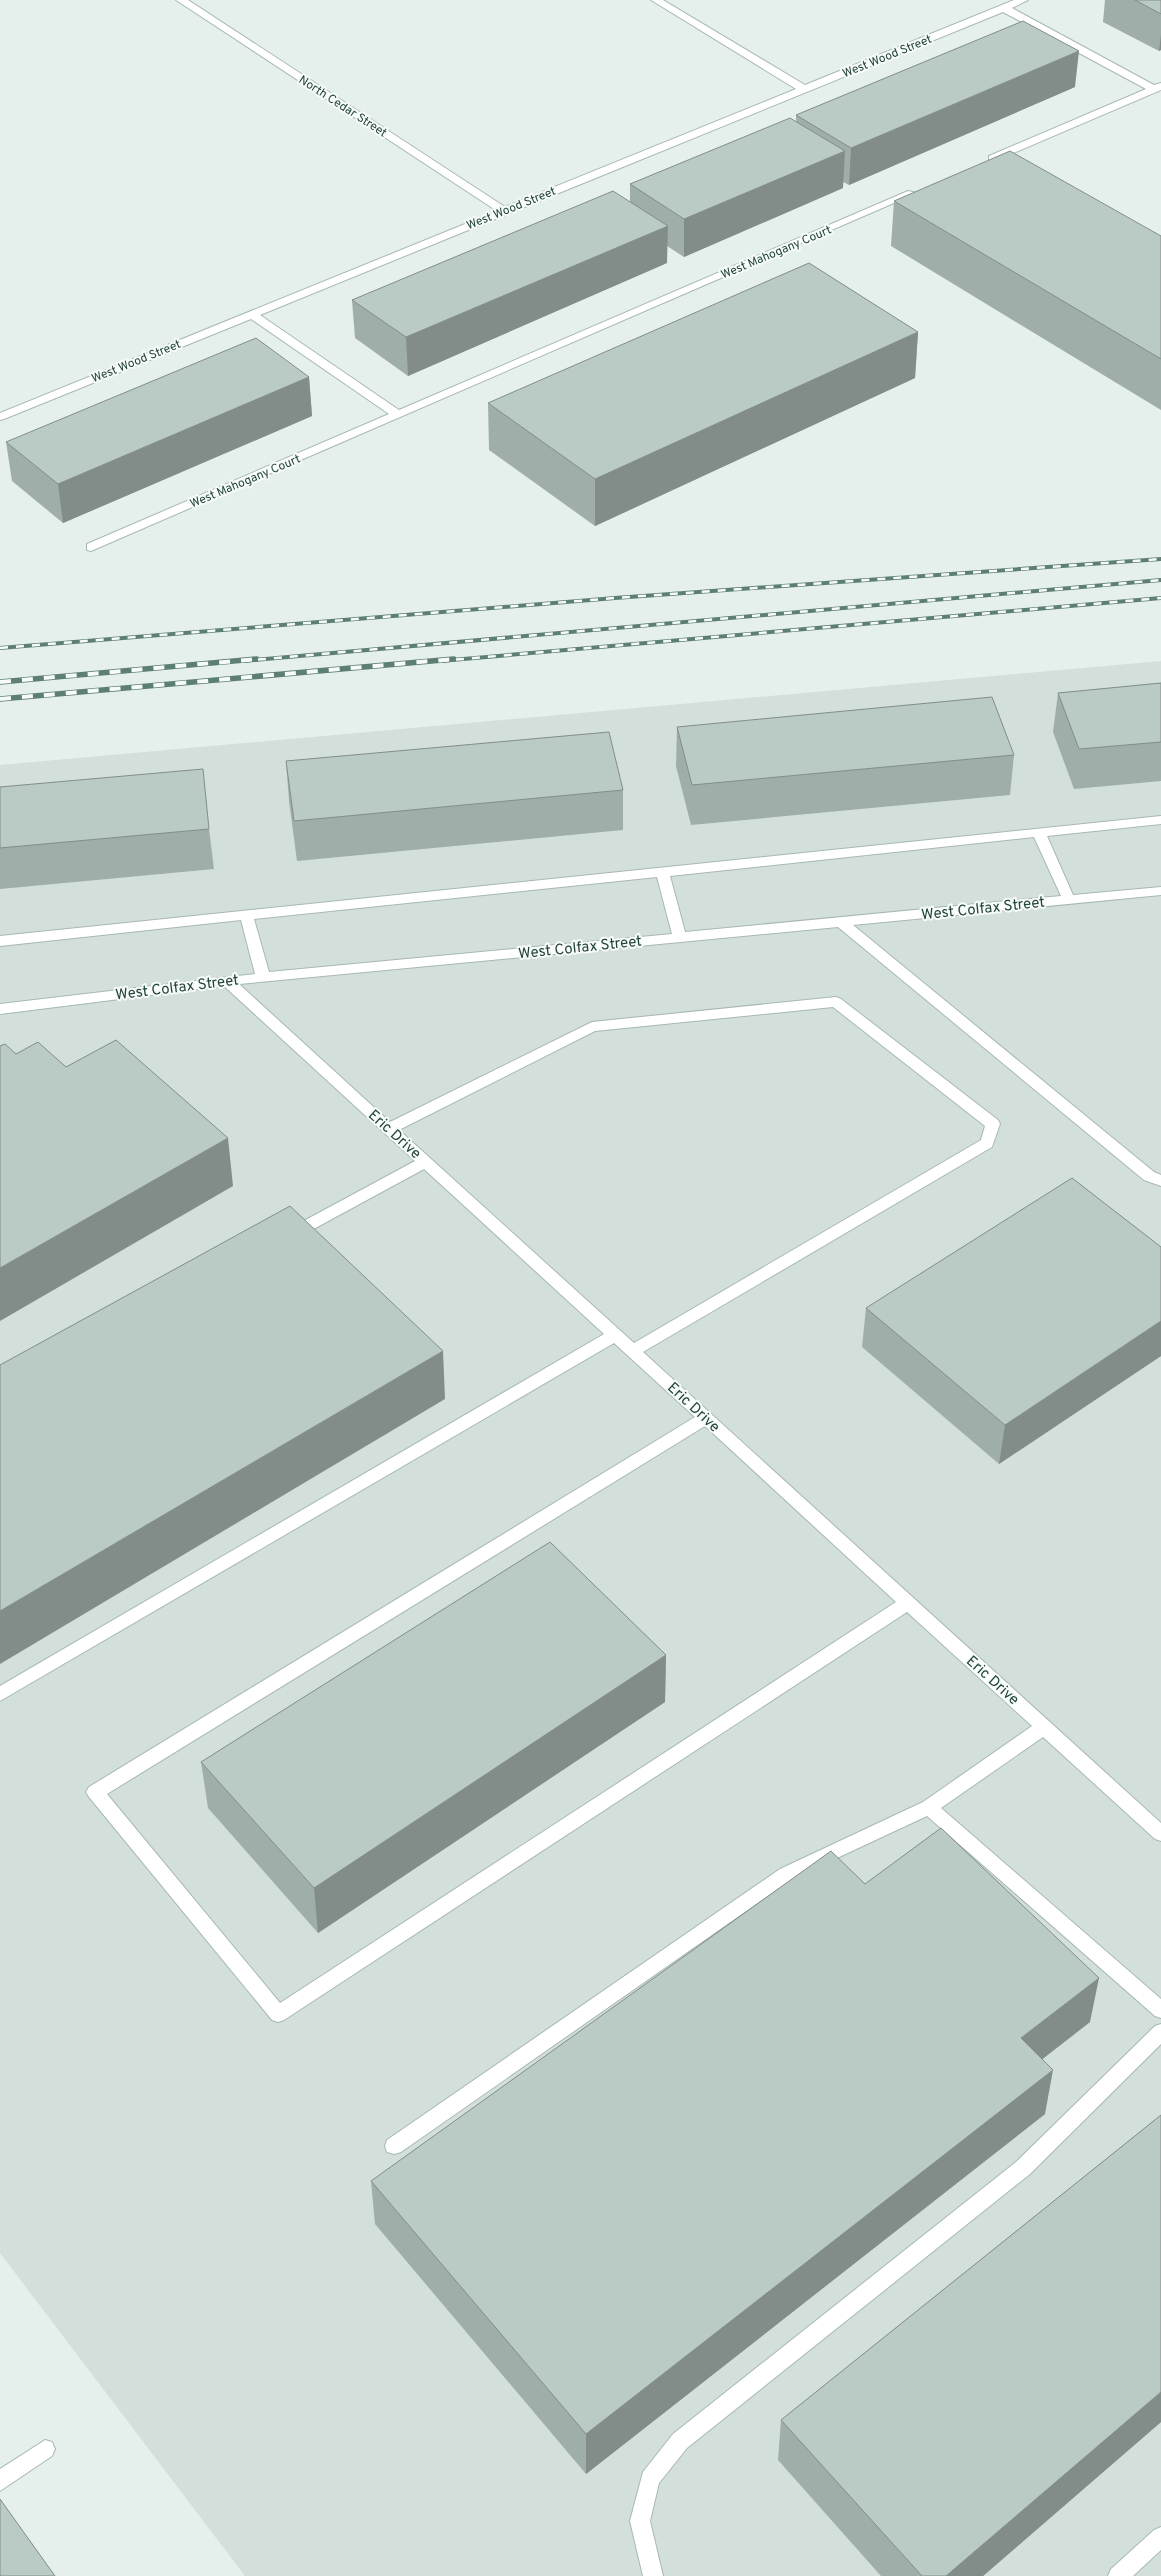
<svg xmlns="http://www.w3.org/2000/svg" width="1161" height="2576" font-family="Overpass,sans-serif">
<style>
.built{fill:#d3dfda}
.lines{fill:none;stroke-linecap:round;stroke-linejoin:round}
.minor-casing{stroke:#a7b8b2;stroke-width:2}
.minor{fill:#fff;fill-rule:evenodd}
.rail-far1-casing{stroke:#5d7e75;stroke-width:4}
.rail-casing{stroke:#5d7e75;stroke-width:5.5}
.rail-far1{stroke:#f6fbf9;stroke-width:2.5;stroke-dasharray:8;stroke-linecap:butt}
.rail{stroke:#f6fbf9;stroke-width:4;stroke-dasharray:11;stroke-linecap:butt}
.wall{fill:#a0aea9}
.shaded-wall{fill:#828d89}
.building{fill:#bacac4;stroke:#828d89}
.labels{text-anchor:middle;stroke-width:4;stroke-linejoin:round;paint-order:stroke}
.far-street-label{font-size:12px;fill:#22433a;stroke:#f6fbf9}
.street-label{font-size:15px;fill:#22433a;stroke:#f6fbf9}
</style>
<rect width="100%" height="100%" fill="#e5efeb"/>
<!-- built -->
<polygon class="built" points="1161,661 1161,2576 245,2576 0,2253 0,765"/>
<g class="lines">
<defs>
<g id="minor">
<polygon points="176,0 188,0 505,207 796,89 651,0 663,0 805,85 1014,0 1028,0 1012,8 1154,85 1161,83 1161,90 997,160 989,160 989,156 1146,89 1003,12 260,315 399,410 908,191 917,193 91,551 87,550 87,544 389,414 251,319 4,419 0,420 0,413 497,211"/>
<path d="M1161,816V824L1047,836L1073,895L1161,887V895L853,925L1154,1172L1161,1175V1186L1144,1180L838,927L239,984L390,1122L592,1022L836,997L841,999L998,1120L1000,1124L992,1147L643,1352L1161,1823V1841L1155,1839L1043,1737L941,1808L1161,1999V2018L1155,2016L927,1816L792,1879L401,2152L394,2154L387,2152L385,2146L387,2140L780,1869L923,1802L1032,1726L907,1612L284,2020L278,2022L272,2020L89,1797L86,1792L89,1787L695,1417L614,1343L0,1701V1686L604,1334L424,1169L297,1238H287L285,1234L287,1230L415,1161L224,986L0,1014V1004L255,974L241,920L0,946V936ZM1034,837L1061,896L685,932L670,876ZM657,877L672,934L269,972L254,919ZM833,1007L985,1126L981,1140L634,1343L399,1130L595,1031ZM705,1426L896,1602L280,2003L107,1794Z"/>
<polygon points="1161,2024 1161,2044 1030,2174 687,2448 659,2483 650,2521 663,2576 643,2576 630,2521 643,2472 673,2434 1016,2162 1155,2026"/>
<polygon points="45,2440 52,2442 55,2449 52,2456 0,2491 0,2469"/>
<polygon points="1161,2527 1161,2550 1133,2576 1108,2576 1111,2569 1154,2530"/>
</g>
</defs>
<!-- minor casing -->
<use href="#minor" class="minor-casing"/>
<!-- minor -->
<use href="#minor" class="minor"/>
<defs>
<g id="rail-far1">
<polyline points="0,648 615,598 1161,559"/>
<polyline points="242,661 1161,580"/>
<polyline points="440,661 1161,598"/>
</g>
<g id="rail">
<polyline points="0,682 257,659"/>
<polyline points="0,699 454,659"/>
</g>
</defs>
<!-- rail-far1 casing -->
<use href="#rail-far1" class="rail-far1-casing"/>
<!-- rail casing -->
<use href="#rail" class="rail-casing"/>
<!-- rail-far1 -->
<use href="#rail-far1" class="rail-far1"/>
<!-- rail -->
<use href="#rail" class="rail"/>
</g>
<!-- wall -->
<g class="wall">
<polygon points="1105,0 1161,0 1161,50 1159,51 1103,22"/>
<polygon points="1075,87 849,185 843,182 843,188 684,257 667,246 667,263 408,376 355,338 352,300 630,202 630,184 796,121 796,115"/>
<polygon points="894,201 1161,236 1161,410 891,246"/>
<polygon points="918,332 915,378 595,526 489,450 488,403"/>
<polygon points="309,377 312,416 63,523 12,481 6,442"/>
<polygon points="1161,683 1161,781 1074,789 1053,732 1058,693"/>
<polygon points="677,727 1014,755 1010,795 691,825 676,766"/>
<polygon points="286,761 623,790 623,830 297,861 289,801"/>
<polygon points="0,787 209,829 214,869 0,889"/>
<polygon points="1161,1247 1161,1356 999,1464 862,1347 866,1308"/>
<polygon points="666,1655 665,1702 318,1933 208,1808 201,1762"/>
<polygon points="865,1884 1090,2022 1042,2059 1045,2114 586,2474 375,2224 371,2181"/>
<polygon points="1161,2115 1161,2422 983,2576 881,2576 778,2460 781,2420"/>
</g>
<!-- shaded-wall -->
<g class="shaded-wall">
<polygon points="1161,34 1161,50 1159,51"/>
<polygon points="1079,51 1075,87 849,185 851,148"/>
<polygon points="845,151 843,188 684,257 684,219"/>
<polygon points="668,226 667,263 408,376 406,337"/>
<polygon points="918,332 915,378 595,526 595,479"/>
<polygon points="309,377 312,416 63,523 58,484"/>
<polygon points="228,1138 233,1186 0,1321 0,1268"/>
<polygon points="1161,1321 1161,1356 999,1464 1005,1425"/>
<polygon points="443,1351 445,1399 0,1664 0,1611"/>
<polygon points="666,1655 665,1702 318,1933 314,1888"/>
<polygon points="1099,1978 1090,2022 1013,2082 1021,2038"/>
<polygon points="1053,2070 1045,2114 586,2474 586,2434"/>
<polygon points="1161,2392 1161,2422 983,2576 946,2576"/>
</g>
<!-- building -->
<g class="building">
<polygon points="1135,0 1161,0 1161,14"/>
<polygon points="1023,21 1079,51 851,148 796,115"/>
<polygon points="790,118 845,151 684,219 630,184"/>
<polygon points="1010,151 1161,236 1161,359 894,201"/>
<polygon points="613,191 668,226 406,337 352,300"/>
<polygon points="809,263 918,332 595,479 488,403"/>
<polygon points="256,338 309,377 58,484 6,442"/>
<polygon points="1161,683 1161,742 1079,749 1058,693"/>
<polygon points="992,697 1014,755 692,785 677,727"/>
<polygon points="609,732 623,790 294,821 286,761"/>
<polygon points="203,769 209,829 0,848 0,787"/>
<polygon points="116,1040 228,1138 0,1268 0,1046 5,1044 16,1054 38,1042 66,1067"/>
<polygon points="1072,1178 1161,1247 1161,1321 1005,1425 866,1308"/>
<polygon points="290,1206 443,1351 0,1611 0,1365"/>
<polygon points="550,1542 666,1655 314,1888 201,1762"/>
<polygon points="941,1828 1099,1978 1021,2038 1053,2070 586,2434 371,2181 831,1851 865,1884"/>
<polygon points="1161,2115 1161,2392 946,2576 922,2576 781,2420"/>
<polygon points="0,2499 55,2576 0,2576"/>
</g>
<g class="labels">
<!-- far-street labels -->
<g class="far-street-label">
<text transform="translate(887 56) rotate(-22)" y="4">West Wood Street</text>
<text transform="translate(343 106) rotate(33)" y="4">North Cedar Street</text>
<text transform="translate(511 208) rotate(-22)" y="4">West Wood Street</text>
<text transform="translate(776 252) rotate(-23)" y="4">West Mahogany Court</text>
<text transform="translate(136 361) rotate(-22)" y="4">West Wood Street</text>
<text transform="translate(245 481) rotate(-23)" y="4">West Mahogany Court</text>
</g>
<!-- street labels -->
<g class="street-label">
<text transform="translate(983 908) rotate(-6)" y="5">West Colfax Street</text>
<text transform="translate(580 947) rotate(-6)" y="5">West Colfax Street</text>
<text transform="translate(177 987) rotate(-7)" y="5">West Colfax Street</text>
<text transform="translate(395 1134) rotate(42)" y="5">Eric Drive</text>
<text transform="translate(694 1407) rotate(43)" y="5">Eric Drive</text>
<text transform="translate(993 1680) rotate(42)" y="5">Eric Drive</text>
</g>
</g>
</svg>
